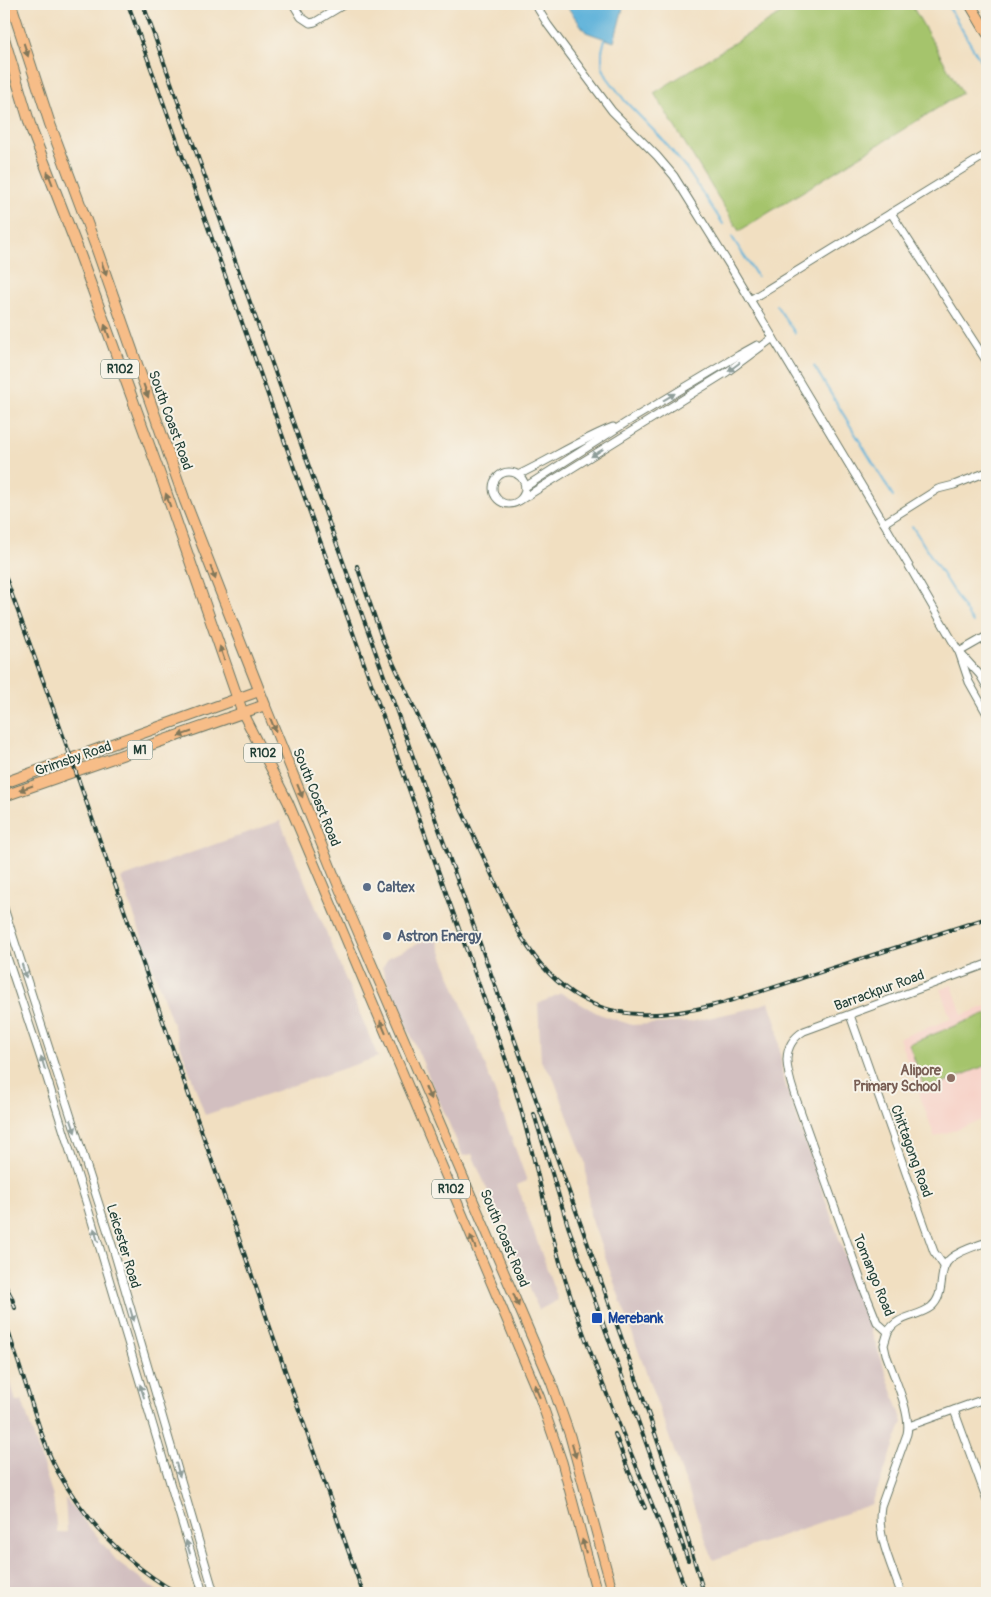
<svg xmlns="http://www.w3.org/2000/svg" width="991" height="1597" font-family="Pangolin,sans-serif">
<style>
.built{fill:#f7d1c7}
.industrial{fill:#d2bfc0}
.green{fill:#a5c46c;stroke:#628050}
.water{fill:#5eb2da;stroke:#3e7887}
.lines{fill:none;stroke-linecap:round;stroke-linejoin:round}
.stream{stroke:#5eb2da;stroke-width:2}
.minor-casing{stroke:#687665;stroke-width:9}
.major-casing{stroke:#687665;stroke-width:11}
.highway-casing{stroke:#687665;stroke-width:12}
.minor{stroke:#fff;stroke-width:7}
.major{stroke:#f7bd88;stroke-width:9}
.highway{stroke:#f7bd88;stroke-width:10}
.rail-casing{stroke:#1f3d34;stroke-width:4}
.rail{stroke:#f7f3e8;stroke-width:2;stroke-dasharray:5.5;stroke-linecap:butt}
.oneway{fill:#80775a}
.oneway2{fill:#8f9e9a}
.service-dot{fill:#5c6f8a;stroke:#f7f3e8;stroke-width:2}
.education-dot{fill:#8d6e63;stroke:#f7f3e8;stroke-width:2}
.transit-dot{fill:#1a4fb4;stroke:#f7f3e8;stroke-width:2}
.labels{text-anchor:middle;stroke-width:4;stroke-linejoin:round;paint-order:stroke}
.shield{fill:#f7f3e8;stroke:#60746a;stroke-width:1}
.shield-label{font-size:12px;font-weight:bold;fill:#1f3d34}
.street-label{font-size:14px;fill:#1f3d34;stroke:#f7f3e8}
.service-label{font-size:14px;font-weight:bold;fill:#4e5e75;stroke:#f7f3e8;text-anchor:start}
.education-label{font-size:14px;font-weight:bold;fill:#785e54;stroke:#f7f3e8;text-anchor:end}
.transit-label{font-size:14px;font-weight:bold;fill:#164399;stroke:#f7f3e8;text-anchor:start}
</style>
<rect width="100%" height="100%" fill="#f7f3e8"/>
<filter id="ink" filterUnits="userSpaceOnUse"><feTurbulence type="fractalNoise" baseFrequency=".02" numOctaves="2"/><feDisplacementMap in="SourceGraphic" scale="10" xChannelSelector="R" yChannelSelector="G"/><feConvolveMatrix kernelMatrix="1 2 1 2 8 2 1 2 1" color-interpolation-filters="sRGB"/></filter>
<filter id="wash" filterUnits="userSpaceOnUse"><feTurbulence type="fractalNoise" baseFrequency=".0096" numOctaves="4" result="noise"/><feDisplacementMap in="SourceGraphic" scale="20" xChannelSelector="R" yChannelSelector="G"/><feGaussianBlur stdDeviation="1.12" result="paint"/><feColorMatrix in="noise" values="0 0 0 0 0 0 0 0 0 0 0 0 0 0 0 0 0 1.4 0 .05"/><feComposite in="paint" operator="in"/></filter>
<g filter="url(#wash)">
<rect width="100%" height="100%" fill="#f1dfc1"/>
<!-- built -->
<polygon class="built" points="952,985 962,1015 987,1006 987,1118 935,1137 899,1038 951,1019 940,989"/>
<!-- industrial -->
<g class="industrial">
<polygon points="280,821 378,1057 205,1115 121,878"/>
<polygon points="435,936 481,1054 527,1181 517,1185 558,1300 539,1310 472,1154 463,1156 382,968 389,957"/>
<polygon points="561,993 599,1014 632,1025 690,1022 753,1008 769,1002 777,1026 783,1078 903,1422 872,1504 713,1560 590,1215 585,1162 553,1077 541,1061 538,1004"/>
<polygon points="4,1355 16,1402 22,1400 53,1496 57,1533 67,1532 65,1498 117,1561 160,1593 4,1593"/>
</g>
<!-- green -->
<g class="green">
<polygon points="796,4 911,4 962,93 739,231 654,93"/>
<polygon points="987,1013 987,1065 925,1090 909,1044"/>
</g>
<!-- water -->
<polygon class="water" points="565,4 624,4 614,42 586,32"/>
<g class="lines">
<!-- stream -->
<g class="stream">
<polyline points="947,4 987,72"/>
<polyline points="605,39 602,51 602,66 607,77 625,101 661,138 686,168 723,224"/>
<polyline points="732,237 757,276"/>
<polyline points="776,305 795,333"/>
<polyline points="814,366 893,496"/>
<polyline points="912,526 973,623"/>
</g>
</g>
</g>
<g filter="url(#ink)">
<g class="lines">
<defs>
<g id="minor">
<polyline points="293,4 301,17 310,23 315,22 345,4"/>
<polyline points="535,4 548,25 612,111 657,156 674,176 730,266 884,523 959,652 969,682 987,714"/>
<polyline points="891,213 987,362"/>
<polyline points="750,300 987,154"/>
<circle cx="509" cy="488" r="16"/>
<path d="M518,475C550,460 580,440 613,427"/>
<polyline points="525,487 627,422 739,355 757,345"/>
<polyline points="519,501 727,372 773,338"/>
<polyline points="884,523 938,489 954,485 987,472"/>
<polyline points="959,652 987,636"/>
<polyline points="961,654 980,675 987,687"/>
<polyline points="4,908 113,1248 214,1593"/>
<polyline points="4,948 39,1053 87,1205 203,1593"/>
<polyline points="850,1015 934,1252 944,1266"/>
<path d="M888,1332C896,1316 918,1317 931,1307C947,1294 936,1270 951,1258C961,1250 976,1246 987,1242"/>
<polyline points="954,1410 987,1500"/>
<polyline points="909,1426 987,1398"/>
<path d="M901,1593C892,1566 876,1536 881,1506L907,1434C912,1414 893,1375 886,1354L884,1345L888,1332L877,1322L865,1292L794,1093C787,1071 779,1046 804,1031L987,964"/>
</g>
<g id="major">
<polyline points="265,705 340,890 551,1382 570,1436 613,1593"/>
<polyline points="243,714 288,802 540,1398 562,1462 597,1593"/>
</g>
<g id="highway">
<polyline points="970,4 987,33"/>
<polyline points="4,38 32,131 79,252 163,483 243,714"/>
<polyline points="4,783 259,691"/>
<polyline points="4,796 265,705 185,501 96,247 50,124 11,4"/>
</g>
</defs>
<!-- minor casing -->
<use href="#minor" class="minor-casing"/>
<!-- major casing -->
<use href="#major" class="major-casing"/>
<!-- highway casing -->
<use href="#highway" class="highway-casing"/>
<!-- minor -->
<use href="#minor" class="minor"/>
<!-- major -->
<use href="#major" class="major"/>
<!-- highway -->
<use href="#highway" class="highway"/>
<defs>
<g id="rail">
<path d="M128,4L507,1063C531,1134 543,1208 565,1279C599,1386 648,1488 687,1593"/>
<polyline points="143,4 642,1395 665,1463 704,1593"/>
<path d="M357,566L383,641L516,927C587,1059 698,1012 811,975C870,956 929,937 987,918"/>
<polyline points="4,573 65,741 363,1593"/>
<polyline points="534,1114 568,1226 688,1560"/>
<polyline points="4,1283 12,1298 15,1308"/>
<path d="M4,1318C13,1347 23,1376 32,1405C40,1428 46,1451 58,1472C87,1523 127,1564 177,1593"/>
<polyline points="615,1434 629,1472 645,1508"/>
</g>
</defs>
<!-- rail casing -->
<use href="#rail" class="rail-casing"/>
<!-- rail -->
<use href="#rail" class="rail"/>
</g>
<!-- one-way arrows -->
<defs><path id="oneway-solid" d="M-6-.8H1V-3.2L6.5 0L1 3.2V.8H-6Z" transform="scale(1.25)"/></defs>
<g class="oneway">
<use href="#oneway-solid" transform="translate(26 50) rotate(72)"/>
<use href="#oneway-solid" transform="translate(50 178) rotate(-111)"/>
<use href="#oneway-solid" transform="translate(104 269) rotate(71)"/>
<use href="#oneway-solid" transform="translate(107 331) rotate(-110)"/>
<use href="#oneway-solid" transform="translate(146 391) rotate(70)"/>
<use href="#oneway-solid" transform="translate(168 500) rotate(-109)"/>
<use href="#oneway-solid" transform="translate(213 573) rotate(69)"/>
<use href="#oneway-solid" transform="translate(222 653) rotate(-109)"/>
<use href="#oneway-solid" transform="translate(273 725) rotate(68)"/>
<use href="#oneway-solid" transform="translate(185 734) rotate(161)"/>
<use href="#oneway-solid" transform="translate(26 788) rotate(161)"/>
<use href="#oneway-solid" transform="translate(300 791) rotate(68)"/>
<use href="#oneway-solid" transform="translate(383 1027) rotate(-113)"/>
<use href="#oneway-solid" transform="translate(428 1093) rotate(67)"/>
<use href="#oneway-solid" transform="translate(473 1242) rotate(-113)"/>
<use href="#oneway-solid" transform="translate(516 1300) rotate(67)"/>
<use href="#oneway-solid" transform="translate(537 1391) rotate(-112)"/>
<use href="#oneway-solid" transform="translate(574 1451) rotate(74)"/>
<use href="#oneway-solid" transform="translate(584 1546) rotate(-105)"/>
</g>
<g class="oneway2">
<use href="#oneway-solid" transform="translate(734 367) rotate(143)"/>
<use href="#oneway-solid" transform="translate(669 397) rotate(-31)"/>
<use href="#oneway-solid" transform="translate(597 453) rotate(148)"/>
<use href="#oneway-solid" transform="translate(24 971) rotate(73)"/>
<use href="#oneway-solid" transform="translate(43 1063) rotate(-107)"/>
<use href="#oneway-solid" transform="translate(73 1126) rotate(72)"/>
<use href="#oneway-solid" transform="translate(96 1235) rotate(-107)"/>
<use href="#oneway-solid" transform="translate(132 1315) rotate(74)"/>
<use href="#oneway-solid" transform="translate(142 1391) rotate(-107)"/>
<use href="#oneway-solid" transform="translate(178 1470) rotate(74)"/>
<use href="#oneway-solid" transform="translate(188 1547) rotate(-107)"/>
</g>
</g>
<!-- markers -->
<g class="service-dot">
<circle cx="367" cy="887" r="5"/>
<circle cx="387" cy="936" r="5"/>
</g>
<circle class="education-dot" cx="951" cy="1078" r="5"/>
<rect class="transit-dot" x="591" y="1312" width="12" height="12" rx="2.5"/>
<g class="labels">
<!-- shield labels -->
<g class="shield">
<rect x="101" y="359.5" width="38" height="19" rx="4"/>
<rect x="127.5" y="740.5" width="25" height="19" rx="4"/>
<rect x="244" y="743.5" width="38" height="19" rx="4"/>
<rect x="432" y="1179.5" width="38" height="19" rx="4"/>
</g>
<g class="shield-label">
<text x="120" y="373">R102</text>
<text x="140" y="754">M1</text>
<text x="263" y="757">R102</text>
<text x="451" y="1193">R102</text>
</g>
<!-- street labels -->
<g class="street-label">
<text transform="translate(171 420) rotate(70)" y="5">South Coast Road</text>
<text transform="translate(73 758) rotate(-19)" y="5">Grimsby Road</text>
<text transform="translate(317 797) rotate(68)" y="5">South Coast Road</text>
<text transform="translate(879 990) rotate(-20)" y="5">Barrackpur Road</text>
<text transform="translate(912 1151) rotate(70)" y="5">Chittagong Road</text>
<text transform="translate(505 1238) rotate(67)" y="5">South Coast Road</text>
<text transform="translate(124 1246) rotate(73)" y="5">Leicester Road</text>
<text transform="translate(874 1275) rotate(68)" y="5">Tomango Road</text>
</g>
<!-- service labels -->
<g class="service-label">
<text x="377" y="892">Caltex</text>
<text x="397" y="941">Astron Energy</text>
</g>
<!-- education labels -->
<g class="education-label">
<text x="941" y="1075">Alipore<tspan x="941" dy="16">Primary School</tspan></text>
</g>
<!-- transit labels -->
<g class="transit-label">
<text x="608" y="1323">Merebank</text>
</g>
</g>
<!-- margin -->
<rect width="991" height="1597" fill="none" stroke="#f7f3e8" stroke-width="20"/>
</svg>
